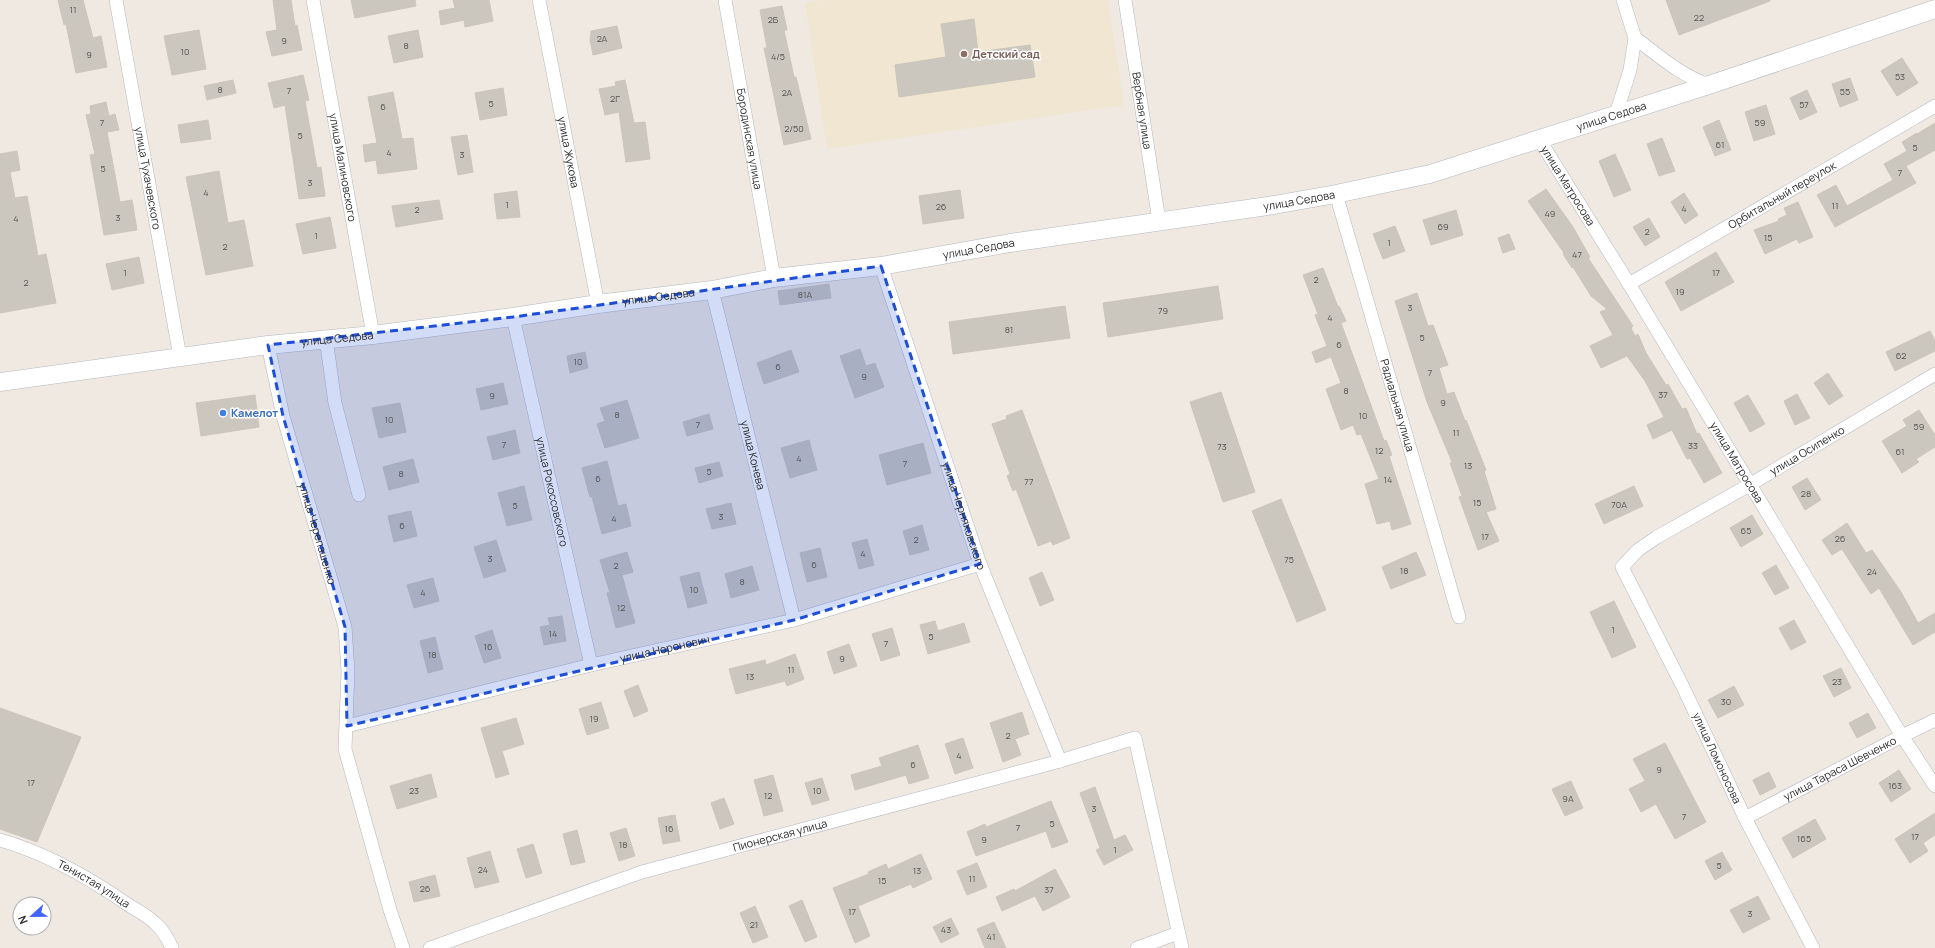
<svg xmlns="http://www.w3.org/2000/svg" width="1935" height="948" font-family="Manrope,sans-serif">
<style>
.education{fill:#f0e6d1}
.building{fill:#cbc7bf;stroke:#cbc5ba}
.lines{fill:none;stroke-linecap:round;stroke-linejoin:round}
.street-casing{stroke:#b4b7c1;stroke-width:14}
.secondary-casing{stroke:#b4b7c1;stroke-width:19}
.street{stroke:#fff;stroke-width:13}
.secondary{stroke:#fff;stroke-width:18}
.marked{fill:#1d4ed8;fill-opacity:0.2;stroke:#1d4ed8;stroke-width:3;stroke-dasharray:8 5;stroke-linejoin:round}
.education-dot{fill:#8d6e63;stroke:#fff;stroke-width:1.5}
.shop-dot{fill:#3f7fe0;stroke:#fff;stroke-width:1.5}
.labels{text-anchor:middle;stroke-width:3;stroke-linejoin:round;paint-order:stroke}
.number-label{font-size:9px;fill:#555452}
.education-label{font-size:11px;font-weight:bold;fill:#785e54;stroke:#fff;text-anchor:start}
.street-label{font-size:11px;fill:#2e2e2e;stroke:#fff}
.shop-label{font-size:11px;font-weight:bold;fill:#366cbe;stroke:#fff;text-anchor:start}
</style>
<rect width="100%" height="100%" fill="#efe9e1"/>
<!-- education -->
<polygon class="education" points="824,0 1108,0 1124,105 827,149 805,3"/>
<!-- building -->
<g class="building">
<polygon points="58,0 83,0 93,38 101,36 107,67 76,73 66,24 64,25"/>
<polygon points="273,0 291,0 295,26 297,25 302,50 272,56 266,32 277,30"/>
<polygon points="351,0 415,0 416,6 355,18"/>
<polygon points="453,0 489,0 493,21 465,27 464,20 441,25 439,11 455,8"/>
<polygon points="1666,0 1770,0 1770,1 1679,35"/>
<polygon points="782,6 787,30 784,30 794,77 796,77 811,139 784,145 764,48 767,48 760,10"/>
<polygon points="974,19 978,52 1030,45 1035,77 899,97 895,65 946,57 941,24"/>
<polygon points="617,26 622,48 593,55 590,40 591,31"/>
<polygon points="199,30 206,69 172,75 164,36"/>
<polygon points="418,30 423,57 394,63 388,36"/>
<polygon points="1902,58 1918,83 1897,96 1881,71"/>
<polygon points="303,75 309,100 305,101 317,168 321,167 325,196 299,199 285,105 274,108 268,83"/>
<polygon points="1850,78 1858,100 1840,107 1832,84"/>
<polygon points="233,80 236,93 207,100 204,86"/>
<polygon points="625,80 634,123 645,122 650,159 626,162 619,112 605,115 599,89 616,86 615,82"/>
<polygon points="503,88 507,115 480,120 475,93"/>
<polygon points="1807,90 1817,112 1800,120 1790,98"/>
<polygon points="393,92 402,139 413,138 417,169 378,174 376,160 365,162 363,145 377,143 368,97"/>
<polygon points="106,102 109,116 115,114 119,130 107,132 120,202 132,200 137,230 104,235 90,155 95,154 86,115 91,114 90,106"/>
<polygon points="1766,105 1775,134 1754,141 1745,112"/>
<polygon points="208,120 211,139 181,143 178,125"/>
<polygon points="1719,120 1731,150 1715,156 1703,127"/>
<polygon points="1935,123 1935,150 1906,166 1916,183 1835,227 1817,195 1836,185 1847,206 1893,180 1884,164 1907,151 1902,142 1917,133 1917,134"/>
<polygon points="467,135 473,172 458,175 451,137"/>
<polygon points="1662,138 1675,171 1659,176 1647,144"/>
<polygon points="17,151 20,170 10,172 15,198 27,196 38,256 46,254 56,303 0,313 0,154"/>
<polygon points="1615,154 1631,190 1614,197 1599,161"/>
<polygon points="219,171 228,223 244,220 253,266 206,275 186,177"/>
<polygon points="1546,189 1573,227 1590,257 1588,258 1633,326 1631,328 1635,336 1638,334 1646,353 1666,385 1668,384 1682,409 1686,408 1697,434 1699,433 1722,473 1704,483 1690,458 1687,459 1672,430 1653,439 1647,425 1664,417 1645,381 1627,356 1601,368 1590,346 1613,335 1600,312 1607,309 1591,296 1573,267 1572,268 1563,254 1564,253 1528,201"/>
<polygon points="960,190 964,218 923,224 919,196"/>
<polygon points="517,191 520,217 497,219 494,194"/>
<polygon points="1684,193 1698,215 1685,224 1671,202"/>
<polygon points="439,200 443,219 396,227 392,206"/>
<polygon points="1798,202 1813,237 1799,243 1797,239 1765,254 1754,230 1779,221 1778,219 1787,215 1784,208"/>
<polygon points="1456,210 1463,235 1431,245 1423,220"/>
<polygon points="330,217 336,248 303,254 296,224"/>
<polygon points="1649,218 1660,237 1645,246 1633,227"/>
<polygon points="1395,226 1405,251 1383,259 1373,234"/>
<polygon points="1509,234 1515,249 1503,253 1498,238"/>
<polygon points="1716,252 1734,282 1681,311 1665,282"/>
<polygon points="139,257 144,283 112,290 106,264"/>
<polygon points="1323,268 1338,307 1339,306 1346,321 1341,323 1384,441 1386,440 1392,455 1389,456 1411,524 1392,530 1390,521 1377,524 1365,484 1379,479 1361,434 1357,435 1353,425 1341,430 1326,389 1341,383 1331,357 1316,363 1312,352 1327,346 1315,315 1318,314 1303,275"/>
<polygon points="829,284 831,298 780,305 778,291"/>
<polygon points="1218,286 1223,319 1108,337 1103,303"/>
<polygon points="1417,293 1428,326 1433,325 1448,365 1439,368 1447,394 1454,392 1465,421 1466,420 1486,470 1484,471 1496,509 1486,512 1499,541 1478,550 1459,497 1462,496 1450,463 1452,462 1427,402 1395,301"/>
<polygon points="1065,306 1070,338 953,354 949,322"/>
<polygon points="1930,331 1935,341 1935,351 1895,371 1886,352"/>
<polygon points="860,349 866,366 875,363 884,387 855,398 840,356"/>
<polygon points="791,350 799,372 764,384 757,363"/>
<polygon points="585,352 588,368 570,373 567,356"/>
<polygon points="1828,373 1843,396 1829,405 1814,383"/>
<polygon points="503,383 508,404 481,410 476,389"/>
<polygon points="1221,392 1255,492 1223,502 1190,402"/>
<polygon points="1797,394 1810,418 1795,425 1784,401"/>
<polygon points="255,395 259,427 201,436 196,403"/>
<polygon points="1748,395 1765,424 1750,432 1734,403"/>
<polygon points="627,400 639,438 605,448 597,424 605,421 600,408"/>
<polygon points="400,403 406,432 379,438 372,408"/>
<polygon points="1022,410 1070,538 1053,545 1051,541 1038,546 1016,489 1013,491 1007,476 1010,474 992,424 1007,419 1006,416"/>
<polygon points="1919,410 1935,435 1935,447 1916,459 1919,462 1902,473 1882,441 1907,426 1903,420"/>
<polygon points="709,414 713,429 687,436 683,422"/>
<polygon points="515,430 520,453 493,460 487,437"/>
<polygon points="809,440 817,470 790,478 781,448"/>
<polygon points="923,443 931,473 887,485 879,455"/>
<polygon points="413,459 419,482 389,490 383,467"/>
<polygon points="607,461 618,506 626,504 631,526 602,534 592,497 590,497 582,468"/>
<polygon points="719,462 723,476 699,483 695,468"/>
<polygon points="1807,478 1821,500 1805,510 1792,487"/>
<polygon points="524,486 532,520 507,526 498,493"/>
<polygon points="1634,486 1643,506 1604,524 1595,504"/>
<polygon points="1281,499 1326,610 1297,622 1252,511"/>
<polygon points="731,503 736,524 712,529 706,509"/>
<polygon points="411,511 417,536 394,542 388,516"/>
<polygon points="1752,515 1763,534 1741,547 1730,528"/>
<polygon points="1847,523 1866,553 1872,550 1901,592 1918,623 1935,613 1935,632 1913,645 1879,588 1871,594 1842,549 1832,555 1822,540"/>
<polygon points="922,525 929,550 910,555 903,531"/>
<polygon points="867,539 874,565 859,569 852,543"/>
<polygon points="496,540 506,571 484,578 474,547"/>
<polygon points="820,548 827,577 807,582 800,553"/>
<polygon points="627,552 633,572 622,575 635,623 616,628 607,593 610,593 600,560"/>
<polygon points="1416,552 1426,575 1391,589 1382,567"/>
<polygon points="1776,565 1789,588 1775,595 1762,573"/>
<polygon points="752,566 759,590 731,598 725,574"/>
<polygon points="699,572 707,603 688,608 680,577"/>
<polygon points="1042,572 1054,600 1040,606 1029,578"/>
<polygon points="433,578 439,601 414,608 407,585"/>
<polygon points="1614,601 1636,647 1612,658 1590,612"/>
<polygon points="562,616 566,641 544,645 540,627 550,625 548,618"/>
<polygon points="1794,620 1806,642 1791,650 1779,628"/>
<polygon points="935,621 938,631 964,623 970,642 928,654 920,625"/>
<polygon points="892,628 900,655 881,661 872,634"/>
<polygon points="492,630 501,658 484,663 475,636"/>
<polygon points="435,637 443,669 428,673 420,641"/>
<polygon points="849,644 857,666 834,674 827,652"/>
<polygon points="795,654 804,679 787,686 785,681 736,694 729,669 765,660 766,665"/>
<polygon points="1841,668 1851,688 1834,697 1823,676"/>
<polygon points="638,685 648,711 634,717 624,691"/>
<polygon points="1734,686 1744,705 1718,718 1708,700"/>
<polygon points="601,702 609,728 587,735 579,709"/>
<polygon points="0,708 81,737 37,842 0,829"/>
<polygon points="1022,712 1029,734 1015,739 1021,755 1003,762 990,723"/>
<polygon points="1868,713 1876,728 1857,738 1849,723"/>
<polygon points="516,718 524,744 502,751 509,774 496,778 481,728"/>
<polygon points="963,738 973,768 955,774 945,744"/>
<polygon points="1665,743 1706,822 1675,839 1656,804 1641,812 1629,789 1645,781 1633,759"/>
<polygon points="918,745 929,778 909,784 906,775 855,790 851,775 882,766 879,758"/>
<polygon points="1899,770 1911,789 1891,802 1879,783"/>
<polygon points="1769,772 1776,787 1760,795 1753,780"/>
<polygon points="431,774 437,797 397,809 390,786"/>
<polygon points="773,775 783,811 764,816 754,780"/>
<polygon points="822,778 829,800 812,805 805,783"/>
<polygon points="1571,781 1583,808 1565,816 1552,789"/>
<polygon points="1095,787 1114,840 1125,835 1133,850 1104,865 1096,850 1100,848 1080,793"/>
<polygon points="724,798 734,824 720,829 711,803"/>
<polygon points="1051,801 1068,842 1052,848 1046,831 976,856 967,832 985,824 986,827"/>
<polygon points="1935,813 1935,835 1923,843 1928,851 1910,863 1895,839"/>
<polygon points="675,815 680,841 663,844 658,818"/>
<polygon points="1815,819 1826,839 1793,858 1782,838"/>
<polygon points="626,828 635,856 619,861 610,833"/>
<polygon points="577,830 585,862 571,865 563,834"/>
<polygon points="533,844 542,873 526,878 517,849"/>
<polygon points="490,851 499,882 475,888 467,858"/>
<polygon points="1722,852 1732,870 1715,880 1705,861"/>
<polygon points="921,854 932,879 913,888 911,884 858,906 870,936 855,943 833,888 869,874 868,872 886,864 888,869"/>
<polygon points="977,863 987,887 967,895 957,871"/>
<polygon points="1055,869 1070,897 1043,911 1035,896 1002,911 996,897 1014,889 1015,891"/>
<polygon points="435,875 440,896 414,902 409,882"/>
<polygon points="1758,896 1770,919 1743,933 1730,910"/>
<polygon points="802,900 817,937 805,942 789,906"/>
<polygon points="755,906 768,937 753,943 740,913"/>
<polygon points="951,918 959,934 941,943 933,927"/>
<polygon points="994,922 1006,948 985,948 977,929"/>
</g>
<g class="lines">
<defs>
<g id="street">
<path id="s1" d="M116,0L180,357"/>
<path id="s2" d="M313,0L373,335"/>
<path id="s3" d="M539,0L598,304"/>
<path id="s4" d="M725,0L774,278"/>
<path id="s5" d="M1125,0L1159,221"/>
<path d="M1635,38C1658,55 1681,76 1709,85"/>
<polyline points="1616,114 1630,70 1635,38 1623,0"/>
<path id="s6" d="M1539,139L1629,284L1902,736L1935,786"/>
<path id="s7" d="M1336,194L1459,617"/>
<path id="s8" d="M881,266L980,564L1060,761"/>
<path id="s9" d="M1629,284L1935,106"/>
<path id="s10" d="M712,290L794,620"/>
<path id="s11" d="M513,317L591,665"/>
<polyline points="326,338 335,403 359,495"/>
<path id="s12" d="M268,345L283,416L345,627L348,671L345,749L390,910L403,948"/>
<path id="s13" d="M347,726L591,665L794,620L980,564"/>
<path id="s14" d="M1745,818L1902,736L1935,720"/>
<path id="s15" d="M0,840C46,853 88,877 127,904C136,910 147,915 155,923C162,929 168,939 172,948"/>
<path id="s16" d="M430,948L642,872L1060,761L1135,738L1182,948"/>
<polyline points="1137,948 1178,933"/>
<path id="s17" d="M1813,948L1745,818L1683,687L1622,567L1638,550L1657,537L1751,484L1935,374"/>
</g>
<g id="secondary">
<path id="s18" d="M0,382L268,345L373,335L513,317L598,304L712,290L774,278L881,266L1010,243L1274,205L1336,194L1430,174L1709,85L1935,9"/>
</g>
</defs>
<!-- street casing -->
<use href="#street" class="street-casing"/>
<!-- secondary casing -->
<use href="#secondary" class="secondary-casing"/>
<!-- street -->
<use href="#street" class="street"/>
<!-- secondary -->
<use href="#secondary" class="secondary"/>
</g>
<!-- marked area -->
<path class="marked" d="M881,266L980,564L794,620L347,726L345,627L283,416L268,345L513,317Z"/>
<!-- markers -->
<circle class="education-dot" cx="964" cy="54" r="4"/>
<circle class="shop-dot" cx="223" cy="413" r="4"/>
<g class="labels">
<!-- number labels -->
<g class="number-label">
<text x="73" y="13">11</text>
<text x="1699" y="21">22</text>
<text x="773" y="23">2Б</text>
<text x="602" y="42">2А</text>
<text x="284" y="44">9</text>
<text x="406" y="49">8</text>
<text x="185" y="55">10</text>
<text x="89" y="58">9</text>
<text x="778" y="60">4/5</text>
<text x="1900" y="80">53</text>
<text x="220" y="93">8</text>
<text x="289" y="94">7</text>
<text x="1845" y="95">55</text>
<text x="787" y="96">2А</text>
<text x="615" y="102">2Г</text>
<text x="491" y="107">5</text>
<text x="1804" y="108">57</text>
<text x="383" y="110">6</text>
<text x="102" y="126">7</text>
<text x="1760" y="126">59</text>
<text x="794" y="132">2/50</text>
<text x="300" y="139">5</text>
<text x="1720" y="148">61</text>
<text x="1915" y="151">5</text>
<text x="389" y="156">4</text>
<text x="462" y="158">3</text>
<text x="103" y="172">5</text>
<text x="1900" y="176">7</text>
<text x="310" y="186">3</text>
<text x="206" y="196">4</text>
<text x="507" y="208">1</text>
<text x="1835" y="209">11</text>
<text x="941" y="210">26</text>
<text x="1684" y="212">4</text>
<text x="417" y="213">2</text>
<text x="1550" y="217">49</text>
<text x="118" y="221">3</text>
<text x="16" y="222">4</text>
<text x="1443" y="230">69</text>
<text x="1647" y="235">2</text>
<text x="316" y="239">1</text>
<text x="1768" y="241">15</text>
<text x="1389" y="246">1</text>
<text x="225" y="250">2</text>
<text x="1577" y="258">47</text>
<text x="125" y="276">1</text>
<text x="1716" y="276">17</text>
<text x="1316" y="283">2</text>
<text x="26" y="286">2</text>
<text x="1680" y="295">19</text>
<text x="805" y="298">81А</text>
<text x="1410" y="311">3</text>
<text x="1163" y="314">79</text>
<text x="1330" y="321">4</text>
<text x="1009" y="333">81</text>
<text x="1422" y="341">5</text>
<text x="1339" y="348">6</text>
<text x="1901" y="359">62</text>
<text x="578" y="365">10</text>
<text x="778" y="370">6</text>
<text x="1430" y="376">7</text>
<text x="864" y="380">9</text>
<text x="1346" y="394">8</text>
<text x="1663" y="398">37</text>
<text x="492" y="399">9</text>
<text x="1443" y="406">9</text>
<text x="617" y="418">8</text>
<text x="1363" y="419">10</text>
<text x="389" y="423">10</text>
<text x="698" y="428">7</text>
<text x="1919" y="430">59</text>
<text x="1456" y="436">11</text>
<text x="504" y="448">7</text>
<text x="1693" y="449">33</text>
<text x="1222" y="450">73</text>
<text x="1379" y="454">12</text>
<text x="1900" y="455">61</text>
<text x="799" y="462">4</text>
<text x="905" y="467">7</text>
<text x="1468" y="469">13</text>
<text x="709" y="475">5</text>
<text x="401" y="477">8</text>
<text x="598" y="482">6</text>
<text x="1388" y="483">14</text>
<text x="1029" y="485">77</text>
<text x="1806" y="497">28</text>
<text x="1477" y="506">15</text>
<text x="1619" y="508">70А</text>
<text x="515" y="509">5</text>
<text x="721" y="520">3</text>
<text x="614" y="522">4</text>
<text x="402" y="529">6</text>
<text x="1746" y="534">65</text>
<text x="1485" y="540">17</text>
<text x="1840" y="542">26</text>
<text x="916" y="543">2</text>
<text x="863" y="557">4</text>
<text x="490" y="562">3</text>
<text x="1289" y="563">75</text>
<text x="814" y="568">6</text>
<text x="616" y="569">2</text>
<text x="1404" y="574">18</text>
<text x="1872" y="575">24</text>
<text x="742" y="585">8</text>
<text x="694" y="593">10</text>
<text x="423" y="596">4</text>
<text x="621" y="611">12</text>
<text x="1613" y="633">1</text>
<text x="553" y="637">14</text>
<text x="931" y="640">5</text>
<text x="886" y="647">7</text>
<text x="488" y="650">16</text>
<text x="432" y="658">18</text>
<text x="842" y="662">9</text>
<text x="791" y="673">11</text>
<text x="750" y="680">13</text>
<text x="1837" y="685">23</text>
<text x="1726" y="705">30</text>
<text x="594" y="722">19</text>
<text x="1008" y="739">2</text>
<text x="959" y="759">4</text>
<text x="913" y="768">6</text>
<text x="1659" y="773">9</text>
<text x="31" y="786">17</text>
<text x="1895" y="789">163</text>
<text x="414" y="794">23</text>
<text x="817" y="794">10</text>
<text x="768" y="799">12</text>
<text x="1568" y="802">9А</text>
<text x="1094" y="812">3</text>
<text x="1684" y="820">7</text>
<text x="1052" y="827">5</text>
<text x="1018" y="831">7</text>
<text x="669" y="832">16</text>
<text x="1915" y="840">17</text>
<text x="1804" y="842">165</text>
<text x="984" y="843">9</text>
<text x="623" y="848">18</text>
<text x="1115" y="853">1</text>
<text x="1719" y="869">5</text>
<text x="483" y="873">24</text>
<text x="917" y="874">13</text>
<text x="972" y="882">11</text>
<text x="882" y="884">15</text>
<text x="425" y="892">26</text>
<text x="1049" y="893">37</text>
<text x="852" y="915">17</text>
<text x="1750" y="917">3</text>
<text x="754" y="928">21</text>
<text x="946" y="933">43</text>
<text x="991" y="940">41</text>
</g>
<!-- education labels -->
<g class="education-label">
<text x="972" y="58">Детский сад</text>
</g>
<!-- street labels -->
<g class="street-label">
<text dy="4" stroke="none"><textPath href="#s5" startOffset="112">Вербная улица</textPath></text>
<text dy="4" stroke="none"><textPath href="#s18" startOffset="1636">улица Седова</textPath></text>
<text dy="4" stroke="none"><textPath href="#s4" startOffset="141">Бородинская улица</textPath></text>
<text dy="4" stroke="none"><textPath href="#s3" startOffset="155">улица Жукова</textPath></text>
<text dy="4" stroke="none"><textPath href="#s2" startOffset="170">улица Малиновского</textPath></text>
<text dy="4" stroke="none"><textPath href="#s1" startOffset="181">улица Тухачевского</textPath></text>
<text dy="4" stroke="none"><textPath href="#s6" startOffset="55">улица Матросова</textPath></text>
<text dy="4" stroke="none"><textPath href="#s9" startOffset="177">Орбитальный переулок</textPath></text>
<text dy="4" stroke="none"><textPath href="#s18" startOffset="1312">улица Седова</textPath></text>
<text dy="4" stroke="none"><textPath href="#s18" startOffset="988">улица Седова</textPath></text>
<text dy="4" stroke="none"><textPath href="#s18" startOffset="664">улица Седова</textPath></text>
<text dy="4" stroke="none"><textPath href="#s18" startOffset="340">улица Седова</textPath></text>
<text dy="4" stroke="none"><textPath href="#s7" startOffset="220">Радиальная улица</textPath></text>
<text dy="4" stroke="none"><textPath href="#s17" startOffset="646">улица Осипенко</textPath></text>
<text dy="4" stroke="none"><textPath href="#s10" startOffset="170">улица Конева</textPath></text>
<text dy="4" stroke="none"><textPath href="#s6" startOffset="379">улица Матросова</textPath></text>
<text dy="4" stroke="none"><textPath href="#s11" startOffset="179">улица Рокоссовского</textPath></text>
<text dy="4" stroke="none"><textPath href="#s8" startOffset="263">улица Черняховского</textPath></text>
<text dy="4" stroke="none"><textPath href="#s12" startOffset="195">улица Черепашенко</textPath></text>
<text dy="4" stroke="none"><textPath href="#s13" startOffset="327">улица Норонович</textPath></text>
<text transform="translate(1717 758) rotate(65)" y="4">улица Ломоносова</text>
<text dy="4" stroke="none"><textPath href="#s14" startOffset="107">улица Тараса Шевченко</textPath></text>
<text dy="4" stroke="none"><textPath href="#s16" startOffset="368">Пионерская улица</textPath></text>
<text dy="4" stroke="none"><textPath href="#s15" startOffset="104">Тенистая улица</textPath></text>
</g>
<!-- shop labels -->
<g class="shop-label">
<text x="231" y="417">Камелот</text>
</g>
</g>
<!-- north arrow -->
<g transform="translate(32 916) rotate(248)"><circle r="19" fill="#ffffff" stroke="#ababab"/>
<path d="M0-3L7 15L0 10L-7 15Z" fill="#4264fb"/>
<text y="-6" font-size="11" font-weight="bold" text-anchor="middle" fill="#2e2e2e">N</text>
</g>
</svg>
